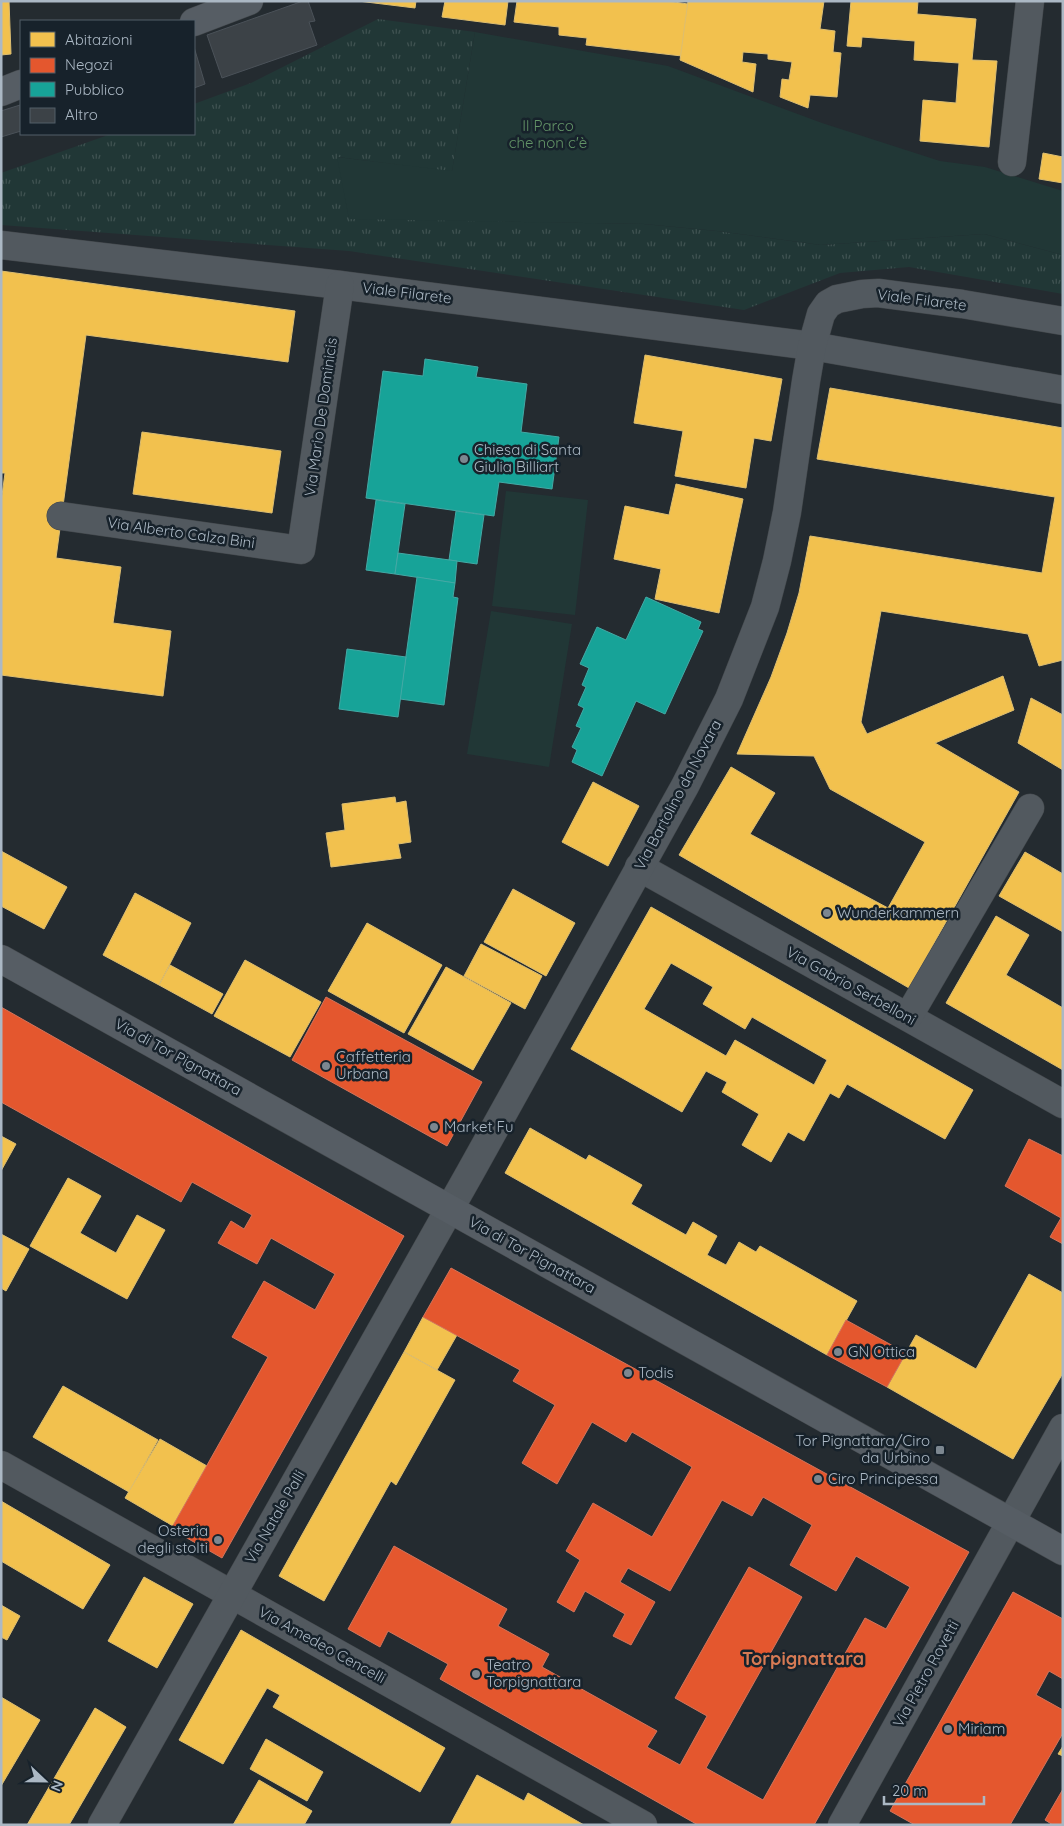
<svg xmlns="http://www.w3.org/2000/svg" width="1064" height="1826" font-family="Quicksand,sans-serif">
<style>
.grass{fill:url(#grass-tufts)}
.park{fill:#213736}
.homes{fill:#f2c14e;stroke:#ddbe71;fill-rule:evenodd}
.shops{fill:#e4572e;stroke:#d3745b}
.public{fill:#17a398;stroke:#43a9a5}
.building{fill:#3c4247;stroke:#4b5259}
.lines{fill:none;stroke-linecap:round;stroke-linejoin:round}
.street-casing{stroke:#42474b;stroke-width:29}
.secondary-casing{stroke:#42474b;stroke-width:29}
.street{stroke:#52595f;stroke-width:28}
.secondary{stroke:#565d64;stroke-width:28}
.poi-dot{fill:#7c8790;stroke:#17222b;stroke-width:2}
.labels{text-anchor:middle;stroke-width:5;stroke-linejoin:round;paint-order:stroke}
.park-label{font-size:15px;fill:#639467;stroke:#17222b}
.street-label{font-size:15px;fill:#abb8c4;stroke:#17222b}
.poi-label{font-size:15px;fill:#abb8c4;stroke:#17222b;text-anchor:start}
.quarter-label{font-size:18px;font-weight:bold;fill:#d67a54;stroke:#17222b}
</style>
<defs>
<pattern id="grass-tufts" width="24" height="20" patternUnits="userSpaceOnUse" patternTransform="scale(1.25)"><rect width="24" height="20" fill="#213736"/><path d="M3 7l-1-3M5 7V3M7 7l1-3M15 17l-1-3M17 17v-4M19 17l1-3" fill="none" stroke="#3f5251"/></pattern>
</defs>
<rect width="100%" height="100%" fill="#242b30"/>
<!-- grass -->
<polygon class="grass" points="378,19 475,32 452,172 338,157 349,218 644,224 717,231 821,245 984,234 1063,255 1063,294 909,267 840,273 744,310 349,251 1,225 1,173 111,134 194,134 194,104 251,83"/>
<!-- park -->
<g class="park">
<polygon points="475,32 668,66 822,123 940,161 985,167 1063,191 1063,255 984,234 821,245 717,231 644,224 349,219 337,157 452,171"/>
<polygon points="506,491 588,500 575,615 492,606"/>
<polygon points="491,611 572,624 549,767 467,754"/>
</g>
<!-- homes -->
<g class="homes">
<polygon points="1,1 9,1 11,54 1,55"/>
<polygon points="358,1 416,1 415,8"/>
<polygon points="445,1 508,1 505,25 442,17"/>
<polygon points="517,1 667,1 688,4 682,56 586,45 587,38 559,35 559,27 514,22"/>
<polygon points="688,1 824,1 820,29 835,31 833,52 841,53 837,97 810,95 808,108 780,97 782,79 789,80 792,62 768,59 768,54 743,52 742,62 756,64 753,92 680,60"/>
<polygon points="851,1 918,1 917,14 976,19 972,60 997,61 989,147 920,141 923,100 956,103 959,63 914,60 915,41 862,37 861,47 847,46"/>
<polygon points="1043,153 1063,157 1063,183 1039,179"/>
<polygon points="1,271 295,311 288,362 86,335 56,558 121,567 113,623 171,631 163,696 1,675 1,503 5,473 1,473"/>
<polygon points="645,355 782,379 771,441 754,438 746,488 675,476 683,431 634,423"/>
<polygon points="830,388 1063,428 1063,660 1039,666 1028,634 881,611 861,722 867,734 1003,676 1014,710 935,743 1019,792 909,988 679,855 731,767 775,793 750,834 888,908 925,842 830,789 814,756 737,754 771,677 787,633 799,593 810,536 1042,573 1055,497 817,459"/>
<polygon points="142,432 281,451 272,513 133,494"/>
<polygon points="676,484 743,499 719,613 655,599 661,569 614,559 625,506 669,515"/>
<polygon points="1031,698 1063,715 1063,770 1018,743"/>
<polygon points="593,782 639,806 608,866 562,842"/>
<polygon points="395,797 396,803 406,801 411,842 398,844 401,858 331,867 326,833 345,830 342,804"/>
<polygon points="1,851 67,887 44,929 1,906"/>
<polygon points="1025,852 1063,874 1063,932 999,896"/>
<polygon points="513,889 575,923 546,976 484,942"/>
<polygon points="135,893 191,923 159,985 103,955"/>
<path d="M651,907L973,1090L945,1139L847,1084L839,1098L830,1093L804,1141L788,1132L771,1162L742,1145L759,1114L722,1092L727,1082L706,1071L682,1112L571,1049ZM671,963L713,987L703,1004L745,1029L752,1017L827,1060L814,1085L735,1040L726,1056L644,1009Z"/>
<polygon points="996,916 1029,935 1006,975 1063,1008 1063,1070 946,1003"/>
<polygon points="367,923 442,965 404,1033 328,991"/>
<polygon points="481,944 542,976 525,1009 464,976"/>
<polygon points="245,960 321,1002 290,1057 214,1016"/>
<polygon points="170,965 223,994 212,1014 159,985"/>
<polygon points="446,967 511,1003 473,1070 408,1034"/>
<polygon points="530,1128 586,1160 589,1155 642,1185 631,1204 686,1235 693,1222 717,1236 707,1255 726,1265 739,1242 756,1252 760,1246 857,1301 827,1355 505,1173"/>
<polygon points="1,1136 16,1144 1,1171"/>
<polygon points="68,1178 101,1196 80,1233 116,1253 137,1215 165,1230 127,1299 30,1246"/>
<polygon points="1,1234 29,1249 6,1291 1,1288"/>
<polygon points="1029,1274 1063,1293 1063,1373 1013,1459 887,1387 916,1335 976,1369"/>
<polygon points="423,1317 457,1335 437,1370 404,1352"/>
<polygon points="404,1352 455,1380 396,1485 391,1481 324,1601 279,1576"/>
<polygon points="63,1386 158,1440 129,1492 33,1437"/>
<polygon points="160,1439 207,1466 173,1526 125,1498"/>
<polygon points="1,1501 110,1565 83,1609 1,1561"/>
<polygon points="144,1577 193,1604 157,1668 108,1641"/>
<polygon points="1,1605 20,1616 7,1640 1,1637"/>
<polygon points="241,1630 445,1748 420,1792 273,1707 280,1695 267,1688 223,1764 179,1740"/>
<polygon points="1,1697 40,1720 1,1786"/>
<polygon points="95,1708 126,1727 69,1825 27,1825"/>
<polygon points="266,1739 323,1772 307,1801 250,1769"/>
<polygon points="1063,1746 1063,1756 1058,1754"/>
<polygon points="477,1775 524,1801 528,1793 584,1825 450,1825"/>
<polygon points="259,1780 312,1811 304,1825 233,1825"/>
</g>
<!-- shops -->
<g class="shops">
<polygon points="326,997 482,1082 447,1146 292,1060"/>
<polygon points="1,1007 404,1236 222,1558 171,1529 268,1357 232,1337 264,1281 315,1310 335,1274 271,1238 257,1264 218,1243 231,1221 244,1229 252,1215 192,1182 181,1202 1,1102"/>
<polygon points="1029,1139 1063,1156 1063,1244 1050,1237 1061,1218 1005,1186"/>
<polygon points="451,1268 969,1552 814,1825 698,1825 440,1679 448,1664 388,1631 380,1647 348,1629 394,1546 507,1609 498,1626 549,1654 542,1667 657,1731 647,1747 680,1765 707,1716 675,1698 749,1567 802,1597 706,1768 763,1800 865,1618 886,1629 910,1587 856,1556 836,1591 790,1565 812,1525 763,1497 752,1516 722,1500 670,1591 628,1568 620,1582 655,1602 631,1645 613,1636 625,1614 585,1591 574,1612 557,1602 580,1560 566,1551 593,1503 652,1537 692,1467 632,1432 626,1442 592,1422 557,1484 522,1463 555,1405 513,1381 520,1370 423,1317"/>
<polygon points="846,1320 906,1353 887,1387 827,1355"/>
<polygon points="1013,1592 1063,1619 1063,1679 1049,1671 1036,1695 1063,1710 1063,1733 1010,1825 915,1825 890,1811"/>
<polygon points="1063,1789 1063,1825 1053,1825 1045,1820"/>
</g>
<!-- public -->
<g class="public">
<polygon points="425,359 478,367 476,377 527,384 521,432 559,437 552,489 499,482 494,516 366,498 383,371 423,376"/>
<polygon points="376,500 405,504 395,574 366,570"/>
<polygon points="456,511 484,515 477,564 449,560"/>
<polygon points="398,553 457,561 455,583 395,574"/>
<polygon points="417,577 455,583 453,597 458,598 444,705 400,699"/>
<polygon points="646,597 701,622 698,629 703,631 665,714 636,701 602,776 572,762 577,750 572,747 581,728 576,726 584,708 578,705 586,687 582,685 589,668 580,664 597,627 626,640"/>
<polygon points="347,649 406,657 398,717 339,709"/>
</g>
<!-- building -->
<g class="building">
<polygon points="303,1 308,1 315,21 309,22 317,45 222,78 207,35"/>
<polygon points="194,47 205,84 194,88"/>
<polygon points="20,105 21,131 1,137 1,111"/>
</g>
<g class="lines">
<defs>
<g id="street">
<polyline points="1012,162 1030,1"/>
<polyline points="1,245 340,285 812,346 1063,390"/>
<polyline points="61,516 301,550 340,285"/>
<polyline points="639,867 1063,1104"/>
<polyline points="908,1017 1030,808"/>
<polyline points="1,1465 643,1825"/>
<polyline points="102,1825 471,1171 685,786 729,699 765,607 777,561 787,512 806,381 812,346 821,314 828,304 837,299 862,294 878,293 962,304 1063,321"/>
<polyline points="842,1825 1063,1428"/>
</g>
<g id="secondary">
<polyline points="194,22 249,1"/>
<polyline points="1,92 21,84"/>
<polyline points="1,959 1063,1551"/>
</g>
</defs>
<!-- street casing -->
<use href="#street" class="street-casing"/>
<!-- secondary casing -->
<use href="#secondary" class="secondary-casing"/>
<!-- street -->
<use href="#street" class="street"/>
<!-- secondary -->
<use href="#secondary" class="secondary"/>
</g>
<!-- markers -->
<g class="poi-dot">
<circle cx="464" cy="459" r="5"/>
<circle cx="827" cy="913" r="5"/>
<circle cx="326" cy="1066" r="5"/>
<circle cx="434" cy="1127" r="5"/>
<circle cx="838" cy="1352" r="5"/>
<circle cx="628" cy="1373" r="5"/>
<rect x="935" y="1445" width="10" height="10" rx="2.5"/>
<circle cx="818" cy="1479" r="5"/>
<circle cx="218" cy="1540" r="5"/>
<circle cx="476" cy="1674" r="5"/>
<circle cx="948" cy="1729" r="5"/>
</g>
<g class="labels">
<!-- park labels -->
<g class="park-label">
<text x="548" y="131">Il Parco<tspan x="548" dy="17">che non c'è</tspan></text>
</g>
<!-- street labels -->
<g class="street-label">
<text transform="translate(407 293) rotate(7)" y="5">Viale Filarete</text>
<text transform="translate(922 300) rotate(7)" y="5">Viale Filarete</text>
<text transform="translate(321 417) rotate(-82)" y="5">Via Mario De Dominicis</text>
<text transform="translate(181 533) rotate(8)" y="5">Via Alberto Calza Bini</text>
<text transform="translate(678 795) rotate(-62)" y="5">Via Bartolino da Novara</text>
<text transform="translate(851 986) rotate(29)" y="5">Via Gabrio Serbelloni</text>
<text transform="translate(178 1057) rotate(29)" y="5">Via di Tor Pignattara</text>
<text transform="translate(532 1255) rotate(29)" y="5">Via di Tor Pignattara</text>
<text transform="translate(275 1517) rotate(-60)" y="5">Via Natale Palli</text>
<text transform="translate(322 1645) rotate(29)" y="5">Via Amedeo Cencelli</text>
<text transform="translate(926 1674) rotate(-61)" y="5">Via Pietro Rovetti</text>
</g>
<!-- poi labels -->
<g class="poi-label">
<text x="474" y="455">Chiesa di Santa<tspan x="474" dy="17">Giulia Billiart</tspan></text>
<text x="837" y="918">Wunderkammern</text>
<text x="336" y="1062">Caffetteria<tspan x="336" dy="17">Urbana</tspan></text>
<text x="444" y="1132">Market Fu</text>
<text x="848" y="1357">GN Ottica</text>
<text x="638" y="1378">Todis</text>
<text x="930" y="1446" text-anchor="end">Tor Pignattara/Ciro<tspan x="930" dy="17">da Urbino</tspan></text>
<text x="828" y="1484">Ciro Principessa</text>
<text x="208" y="1536" text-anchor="end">Osteria<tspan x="208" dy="17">degli stolti</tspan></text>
<text x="486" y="1670">Teatro<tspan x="486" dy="17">Torpignattara</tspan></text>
<text x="958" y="1734">Miriam</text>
</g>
<!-- quarter labels -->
<g class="quarter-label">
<text x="803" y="1665">Torpignattara</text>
</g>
</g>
<!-- border -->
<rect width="1064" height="1826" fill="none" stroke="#abb8c4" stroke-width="5"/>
<!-- legend -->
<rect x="20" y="20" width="175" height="115" fill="#17222b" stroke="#525e68"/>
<rect x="30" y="32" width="25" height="15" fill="#f2c14e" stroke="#525e68"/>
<text x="65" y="45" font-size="15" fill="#abb8c4">Abitazioni</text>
<rect x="30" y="58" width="25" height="15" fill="#e4572e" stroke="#525e68"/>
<text x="65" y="70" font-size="15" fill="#abb8c4">Negozi</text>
<rect x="30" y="82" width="25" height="15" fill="#17a398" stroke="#525e68"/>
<text x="65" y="95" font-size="15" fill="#abb8c4">Pubblico</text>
<rect x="30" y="108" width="25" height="15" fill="#3c4247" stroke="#525e68"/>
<text x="65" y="120" font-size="15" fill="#abb8c4">Altro</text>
<!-- north arrow -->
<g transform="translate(45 1781) rotate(112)" stroke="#17222b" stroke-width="4" paint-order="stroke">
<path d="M0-4L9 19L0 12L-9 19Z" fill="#abb8c4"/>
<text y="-8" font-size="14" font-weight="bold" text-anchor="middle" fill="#abb8c4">N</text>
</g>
<!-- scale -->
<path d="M884 1796v8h100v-8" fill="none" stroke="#abb8c4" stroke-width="2.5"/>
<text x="892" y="1796" font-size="15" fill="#abb8c4" stroke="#17222b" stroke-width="4" paint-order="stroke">20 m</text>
</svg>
